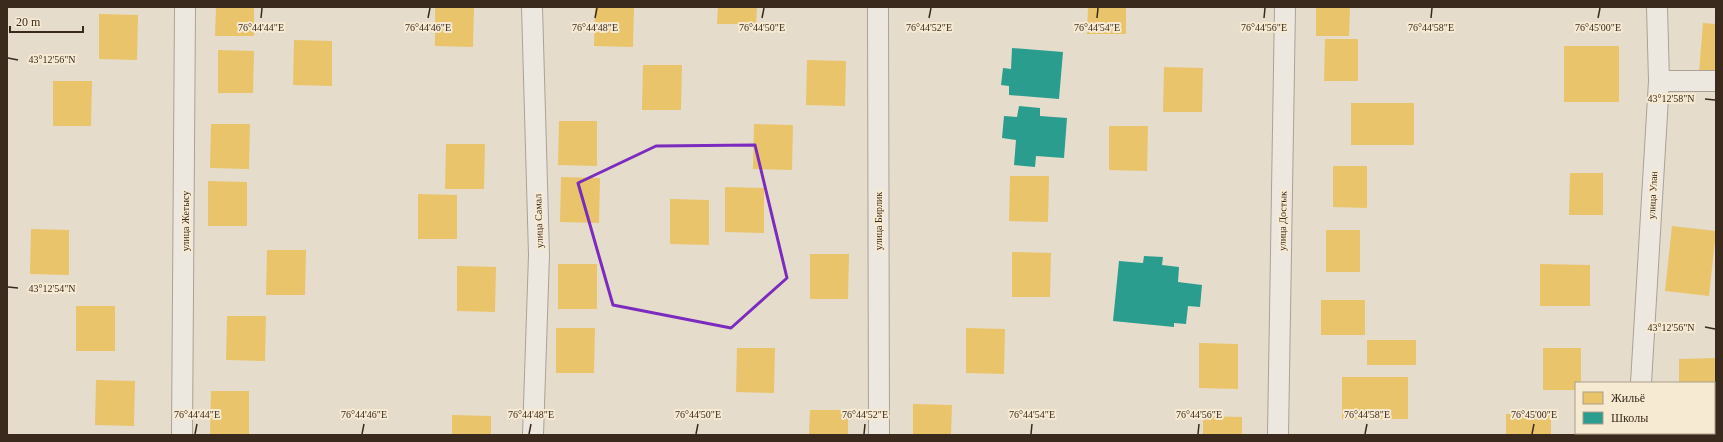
<svg xmlns="http://www.w3.org/2000/svg" width="1723" height="442" font-family="Georgia,serif">
<style>
.homes{fill:#e9c46a}
.schools{fill:#2a9d8f}
.lines{fill:none;stroke-linecap:round;stroke-linejoin:round}
.minor-casing{stroke:#aba196;stroke-width:22}
.minor{stroke:#ede8df;stroke-width:20}
.marked{fill:none;stroke:#7b2cbf;stroke-width:3;stroke-linejoin:round}
.ticks{fill:none;stroke:#3a2a1d;stroke-width:1.5}
.labels{text-anchor:middle;stroke-width:4;stroke-linejoin:round;paint-order:stroke}
.street-label{font-size:10px;fill:#3a2a1d;stroke:#f7ead2}
.ticks-label{font-size:10px;text-anchor:middle;fill:#3a2a1d;stroke:#f7ead2;stroke-width:4;stroke-linejoin:round;paint-order:stroke}
</style>
<rect width="100%" height="100%" fill="#e6dccc"/>
<!-- homes -->
<g class="homes">
<polygon points="216,7 254,7 254,36 215,36"/>
<polygon points="435,7 474,7 473,47 435,46"/>
<polygon points="595,7 634,7 633,47 594,46"/>
<polygon points="718,7 757,7 756,24 717,24"/>
<polygon points="1088,7 1126,7 1126,34 1087,34"/>
<polygon points="1316,7 1350,7 1349,36 1316,36"/>
<polygon points="99,14 138,15 137,60 99,59"/>
<polygon points="1703,23 1716,24 1716,74 1699,73"/>
<polygon points="1325,39 1358,39 1358,81 1324,81"/>
<polygon points="294,40 332,41 332,86 293,85"/>
<rect x="1564" y="46" width="55" height="56"/>
<polygon points="218,50 254,51 253,93 218,93"/>
<polygon points="807,60 846,61 845,106 806,105"/>
<polygon points="643,65 682,65 681,110 642,110"/>
<polygon points="1164,67 1203,68 1202,112 1163,112"/>
<polygon points="53,81 92,81 91,126 53,126"/>
<rect x="1351" y="103" width="63" height="42"/>
<polygon points="559,121 597,121 597,166 558,165"/>
<polygon points="211,124 250,124 249,169 210,168"/>
<polygon points="754,124 793,125 792,170 753,169"/>
<polygon points="1109,126 1148,126 1147,171 1109,170"/>
<polygon points="446,144 485,144 484,189 445,189"/>
<polygon points="1333,166 1367,166 1367,208 1333,207"/>
<polygon points="1570,173 1603,173 1603,215 1569,215"/>
<polygon points="1010,176 1049,176 1048,222 1009,221"/>
<polygon points="561,177 600,178 599,223 560,222"/>
<polygon points="208,181 247,182 247,226 208,226"/>
<polygon points="725,187 764,188 764,233 725,232"/>
<polygon points="418,194 457,195 457,239 418,239"/>
<polygon points="670,199 709,200 709,245 670,244"/>
<polygon points="1672,226 1716,231 1709,296 1665,291"/>
<polygon points="31,229 69,230 69,275 30,274"/>
<rect x="1326" y="230" width="34" height="42"/>
<polygon points="267,250 306,250 305,295 266,295"/>
<polygon points="1012,252 1051,253 1050,297 1012,297"/>
<polygon points="810,254 849,254 848,299 810,299"/>
<rect x="558" y="264" width="39" height="45"/>
<polygon points="1540,264 1590,265 1590,306 1540,306"/>
<polygon points="457,266 496,267 495,312 457,311"/>
<rect x="1321" y="300" width="44" height="35"/>
<rect x="76" y="306" width="39" height="45"/>
<polygon points="227,316 266,316 265,361 226,360"/>
<polygon points="556,328 595,328 594,373 556,373"/>
<polygon points="966,328 1005,329 1004,374 966,373"/>
<rect x="1367" y="340" width="49" height="25"/>
<polygon points="1199,343 1238,344 1238,389 1199,388"/>
<polygon points="737,348 775,348 774,393 736,392"/>
<polygon points="1543,348 1581,348 1581,383 1576,383 1576,390 1543,390"/>
<polygon points="1716,358 1716,403 1714,403 1714,383 1679,383 1679,359"/>
<rect x="1342" y="377" width="66" height="42"/>
<polygon points="96,380 135,381 134,426 95,425"/>
<polygon points="211,391 249,391 249,435 210,435"/>
<polygon points="913,404 952,405 951,435 913,435"/>
<polygon points="810,410 848,410 848,435 809,435"/>
<rect x="1506" y="414" width="45" height="21"/>
<polygon points="452,415 491,416 491,435 452,435"/>
<polygon points="1203,416 1242,417 1242,435 1203,435"/>
</g>
<!-- schools -->
<g class="schools">
<polygon points="1012,48 1063,52 1059,99 1009,95 1009,86 1001,85 1003,68 1011,69"/>
<polygon points="1019,106 1040,108 1040,116 1067,118 1064,158 1036,156 1035,167 1014,165 1016,140 1002,138 1004,116 1017,117"/>
<polygon points="1144,256 1163,257 1162,265 1179,267 1178,282 1202,285 1200,307 1188,306 1186,324 1174,323 1174,327 1113,321 1119,261 1143,263"/>
</g>
<g class="lines">
<defs>
<g id="minor">
<polyline points="532,7 539,255 533,435"/>
<polyline points="878,7 879,435"/>
<polyline points="1659,81 1716,81"/>
<polyline points="1641,383 1659,81 1657,7"/>
<polyline points="182,435 185,7"/>
<polyline points="1278,435 1285,7"/>
<polyline points="1636,435 1636,433"/>
</g>
</defs>
<!-- minor casing -->
<use href="#minor" class="minor-casing"/>
<!-- minor -->
<use href="#minor" class="minor"/>
</g>
<!-- marked area -->
<path class="marked" d="M755,145L787,278L731,328L613,305L578,183L656,146Z"/>
<!-- ticks -->
<path class="ticks" d="M261,18L262,8M428,18L430,8M595,18L597,8M762,18L764,8M929,18L931,8M1097,18L1098,8M1264,18L1265,8M1431,18L1432,8M1598,18L1600,8M8,58L18,60M1705,99L1715,100M8,287L18,288M1705,327L1715,329M195,434L197,424M362,434L364,424M529,434L531,424M696,434L698,424M864,434L865,424M1031,434L1032,424M1198,434L1199,424M1365,434L1367,424M1532,434L1534,424"/>
<g class="labels">
<!-- street labels -->
<g class="street-label">
<text transform="translate(1652 195) rotate(-87)" y="4">улица Улан</text>
<text transform="translate(185 221) rotate(-90)" y="4">улица Жетысу</text>
<text transform="translate(538 221) rotate(-92)" y="4">улица Самал</text>
<text transform="translate(878 221) rotate(-90)" y="4">улица Бирлик</text>
<text transform="translate(1282 221) rotate(-89)" y="4">улица Достык</text>
</g>
</g>
<g class="ticks-label">
<text x="261" y="31">76°44'44"E</text>
<text x="428" y="31">76°44'46"E</text>
<text x="595" y="31">76°44'48"E</text>
<text x="762" y="31">76°44'50"E</text>
<text x="929" y="31">76°44'52"E</text>
<text x="1097" y="31">76°44'54"E</text>
<text x="1264" y="31">76°44'56"E</text>
<text x="1431" y="31">76°44'58"E</text>
<text x="1598" y="31">76°45'00"E</text>
<text x="52" y="63">43°12'56"N</text>
<text x="1671" y="102">43°12'58"N</text>
<text x="52" y="292">43°12'54"N</text>
<text x="1671" y="331">43°12'56"N</text>
<text x="197" y="418">76°44'44"E</text>
<text x="364" y="418">76°44'46"E</text>
<text x="531" y="418">76°44'48"E</text>
<text x="698" y="418">76°44'50"E</text>
<text x="865" y="418">76°44'52"E</text>
<text x="1032" y="418">76°44'54"E</text>
<text x="1199" y="418">76°44'56"E</text>
<text x="1367" y="418">76°44'58"E</text>
<text x="1534" y="418">76°45'00"E</text>
</g>
<!-- border -->
<rect width="1723" height="442" fill="none" stroke="#3a2a1d" stroke-width="16"/>
<!-- legend -->
<rect x="1575" y="382" width="140" height="52" fill="#f7ead2" stroke="#ab9d8a"/>
<rect x="1583" y="392" width="20" height="12" fill="#e9c46a" stroke="#ab9d8a"/>
<text x="1611" y="402" font-size="12" fill="#3a2a1d">Жильё</text>
<rect x="1583" y="412" width="20" height="12" fill="#2a9d8f" stroke="#ab9d8a"/>
<text x="1611" y="422" font-size="12" fill="#3a2a1d">Школы</text>
<!-- scale -->
<path d="M10 26v6h73v-6" fill="none" stroke="#3a2a1d" stroke-width="2"/>
<text x="16" y="26" font-size="12" fill="#3a2a1d" stroke="#f7ead2" stroke-width="3" paint-order="stroke">20 m</text>
</svg>
